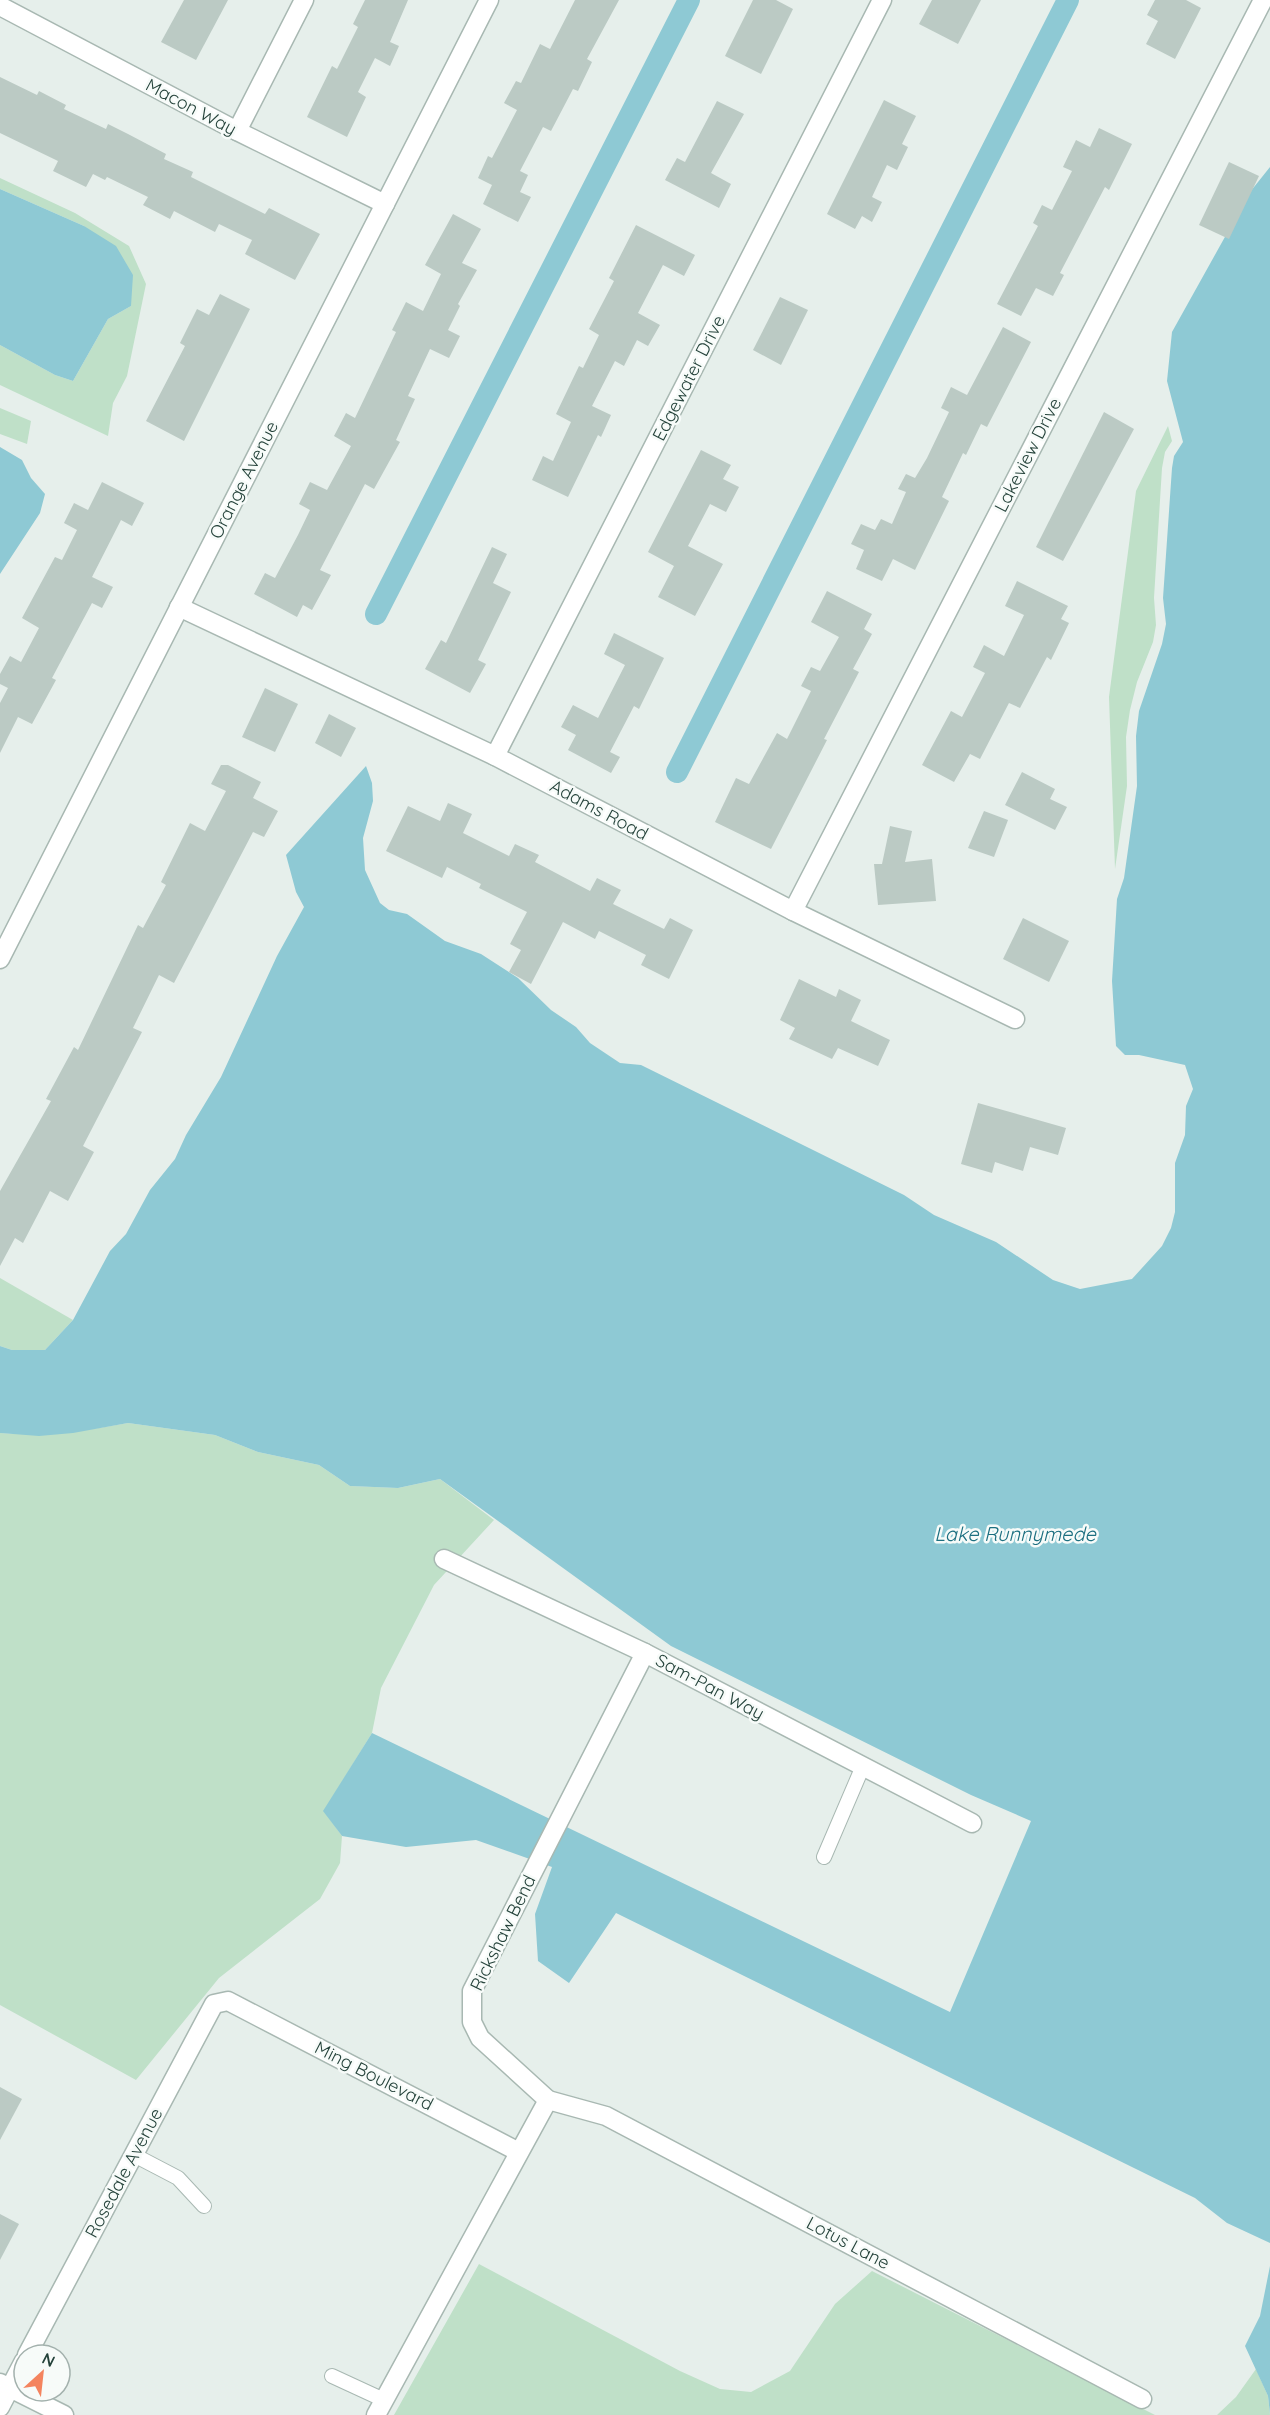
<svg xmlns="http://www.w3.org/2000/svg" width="1270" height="2415" font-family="Quicksand,sans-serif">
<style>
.green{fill:#bfe0c8}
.water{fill:#8ec9d4}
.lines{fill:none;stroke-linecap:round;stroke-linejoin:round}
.canal{stroke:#8ec9d4;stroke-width:22}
.building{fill:#bbcac4}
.service-casing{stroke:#a8b8b2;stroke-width:16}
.minor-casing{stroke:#a8b8b2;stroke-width:21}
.service{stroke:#fff;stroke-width:14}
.minor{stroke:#fff;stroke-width:18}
.labels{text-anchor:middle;stroke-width:5;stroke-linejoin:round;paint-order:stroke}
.street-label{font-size:18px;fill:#24423a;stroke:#f7fbf9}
.water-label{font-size:20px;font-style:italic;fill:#1c6f80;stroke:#f7fbf9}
</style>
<rect width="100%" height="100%" fill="#e6efeb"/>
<!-- green -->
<g class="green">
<polygon points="0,178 75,213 129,246 146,284 127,376 113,403 108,436 0,385 0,345 55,375 73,381 108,319 131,306 84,226 0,189"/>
<polygon points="0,408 31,421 27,444 0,434"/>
<polygon points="1168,426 1172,441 1165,452 1162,468 1154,598 1156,625 1153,642 1137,682 1130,710 1126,737 1127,786 1115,869 1109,697 1136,491"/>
<polygon points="0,1278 73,1320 45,1350 12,1350 0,1346"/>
<path d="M128,1423L215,1435L258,1452L319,1465L350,1486L398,1488L440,1479L494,1520L434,1585L381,1688L372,1733L324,1811L342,1836L340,1863L320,1899L219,1978L136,2080L0,2005V1433C44,1436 84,1431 128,1423Z"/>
<polygon points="479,2264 680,2371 720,2389 751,2392 790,2371 835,2304 872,2271 1155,2415 394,2415"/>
<polygon points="1256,2369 1268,2396 1270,2415 1217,2415 1236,2397"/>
</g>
<!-- water -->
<g class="water">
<polygon points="1270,167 1270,2243 1227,2223 1195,2198 616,1913 569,1983 538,1961 535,1914 552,1867 476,1840 406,1847 342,1836 323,1811 372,1733 950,2012 1031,1821 971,1795 671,1646 440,1479 398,1488 350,1486 319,1465 258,1452 215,1435 128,1423 73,1433 39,1436 0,1433 0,1346 12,1350 45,1350 73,1320 110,1251 126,1234 150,1190 175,1159 186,1135 221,1077 277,956 304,907 296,892 286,855 366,766 372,783 373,801 363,838 365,870 380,903 389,910 407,914 445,941 481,954 518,978 551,1010 576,1027 590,1043 620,1063 641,1065 904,1195 934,1215 996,1242 1053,1280 1080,1289 1132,1279 1162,1246 1171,1228 1175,1212 1175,1163 1185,1135 1186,1106 1193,1089 1185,1065 1139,1055 1125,1055 1116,1046 1112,981 1117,899 1124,878 1137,786 1136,736 1139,711 1162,644 1166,624 1163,598 1172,468 1174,456 1183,442 1167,381 1172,332 1250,192"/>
<polygon points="0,189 84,226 116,246 133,275 131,306 108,319 73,381 55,375 0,345"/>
<polygon points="0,447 22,460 31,478 45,494 40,513 0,574"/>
<polygon points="1270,2266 1270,2414 1268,2396 1245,2346 1260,2316"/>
</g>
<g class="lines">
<!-- canal -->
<g class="canal">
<polyline points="376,614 689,0"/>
<polyline points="677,772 1068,0"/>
</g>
</g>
<!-- building -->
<g class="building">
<polygon points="184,0 228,0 196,60 161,42"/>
<polygon points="365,0 408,0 390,42 399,46 390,66 375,58 358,92 366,97 347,137 307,117 332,66 337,69 358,27 353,24"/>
<polygon points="575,0 619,0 587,59 592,62 578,91 573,89 551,131 543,127 520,171 528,175 520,192 531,197 518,222 483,204 492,185 478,178 488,156 492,158 517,110 504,103 516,81 521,83 540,44 550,49"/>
<polygon points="753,0 776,0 793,9 761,74 725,56"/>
<polygon points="932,0 981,0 958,44 919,24"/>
<polygon points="1155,0 1186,0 1201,8 1175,59 1146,44 1158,21 1147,15"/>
<polygon points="0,77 37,95 39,91 66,105 64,109 106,129 108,124 128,134 166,154 164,159 193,172 191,177 265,214 269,208 320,234 295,280 245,254 252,240 219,224 215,232 174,211 170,219 143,205 148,197 107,177 105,180 93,174 86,187 53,171 58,161 0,133"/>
<polygon points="884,100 916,116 902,144 908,147 897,170 887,165 872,197 882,202 872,222 862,216 855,229 827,214"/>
<polygon points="717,101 744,114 711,173 731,184 719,208 665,180 677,158 685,162"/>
<polygon points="1099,128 1132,144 1109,190 1105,187 1060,273 1064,275 1053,296 1036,288 1021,316 997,304 1038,226 1033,223 1042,205 1052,210 1072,171 1063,167 1076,140 1090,147"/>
<polygon points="1229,162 1259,176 1229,239 1199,225"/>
<polygon points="453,214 481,229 462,263 477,270 458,304 460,306 448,330 460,336 449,358 430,349 408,396 415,399 396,440 400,442 374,489 365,484 320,570 331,575 312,610 303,605 297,617 254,594 265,573 275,578 298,535 310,510 299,504 310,482 327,490 351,446 334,436 346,413 355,418 396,332 392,330 406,302 423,311 441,274 425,265"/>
<polygon points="636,225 695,255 684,276 663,265 638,313 660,325 648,346 637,340 624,366 615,361 592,406 611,415 601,437 598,435 568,497 532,480 543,456 553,461 571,422 556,414 579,366 583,368 599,335 589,329 614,281 609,278"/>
<polygon points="220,294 250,309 184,441 146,421 185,346 180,343 197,309 209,315"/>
<polygon points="780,297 808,310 781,365 753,350"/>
<polygon points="1003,327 1031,342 987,427 981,424 966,455 963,453 942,497 949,501 915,570 893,559 882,581 856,569 864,550 851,544 861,524 875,530 881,519 892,524 906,492 898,489 906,474 915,478 927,458 949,412 941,408 951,387 967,395"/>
<polygon points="1104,412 1134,429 1063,561 1036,547"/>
<polygon points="701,450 731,465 723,479 739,487 726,512 710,504 688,546 723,564 695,616 658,597 674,566 648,552"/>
<polygon points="102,482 144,503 132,526 121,520 92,577 113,587 102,608 92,603 52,678 56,680 32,724 18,717 0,753 0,703 8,688 0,684 0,674 10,656 21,662 39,628 22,618 55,557 62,560 77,530 64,523 74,503 88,510"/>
<polygon points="492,547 507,554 493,583 511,592 478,660 486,664 470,693 425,669 441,640 446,643"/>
<polygon points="1017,581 1068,606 1061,619 1069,623 1051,660 1047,657 1020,708 1009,703 980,759 970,754 954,782 922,765 951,711 962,717 985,673 973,667 984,645 1004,656 1024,615 1005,606"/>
<polygon points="827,591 872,614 864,629 872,634 853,669 859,672 824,739 827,740 771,849 715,822 736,778 749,784 777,733 787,739 811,691 801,686 811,667 820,671 839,637 811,622"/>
<polygon points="614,633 664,658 639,709 634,706 610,752 620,757 611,773 568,750 576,735 561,727 573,705 598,718 625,665 604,654"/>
<polygon points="265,688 298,704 275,752 242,737"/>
<polygon points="329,714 356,728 341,757 315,743"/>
<polygon points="221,765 228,765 261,782 253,798 278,811 264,837 253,832 174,983 159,975 133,1028 142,1032 83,1146 94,1152 68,1201 50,1191 23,1243 15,1238 0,1266 0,1191 51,1101 46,1099 74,1047 78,1050 138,925 143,928 166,885 161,882 190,823 205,831 226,791 211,784"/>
<polygon points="1022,772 1055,789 1050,799 1067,807 1055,830 1005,805"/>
<polygon points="448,803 472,814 463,833 509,856 515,844 539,855 535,862 590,891 597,878 621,890 613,904 664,929 670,918 693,930 669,979 641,965 646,955 599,931 595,939 563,922 531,984 509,972 521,950 510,944 527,912 479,888 481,884 447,867 442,878 386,851 408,806 440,821"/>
<polygon points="984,811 1008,820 994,857 968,848"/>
<polygon points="890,826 912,831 905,862 932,859 936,901 878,905 874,864 882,864"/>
<polygon points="1023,918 1069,941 1049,982 1003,959"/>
<polygon points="799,979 836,997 839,989 861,1000 851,1021 890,1040 878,1066 838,1048 832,1059 789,1039 795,1028 780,1020"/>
<polygon points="978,1103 1066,1128 1058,1155 1030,1147 1023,1171 995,1162 992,1173 961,1164"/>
<polygon points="0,2087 22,2099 0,2140"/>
<polygon points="0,2214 19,2224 0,2260"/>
</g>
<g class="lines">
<defs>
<g id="service">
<polyline points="824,1857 863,1766"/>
<polyline points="134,2155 178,2178 204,2206"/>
<polyline points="332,2376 384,2400"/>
</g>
<g id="minor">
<polyline points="0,6 237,131 385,204"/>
<polyline points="237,131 304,0"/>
<polyline points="179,607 495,756 793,911 1015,1019"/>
<polyline points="495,756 882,0"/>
<polyline points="793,911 1263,0"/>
<polyline points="0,959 489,0"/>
<polyline points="444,1559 645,1653 972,1823"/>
<polyline points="548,2100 606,2116 1142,2399"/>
<polyline points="27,2355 214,2004 228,2001 519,2152"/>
<polyline points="0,2383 64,2415"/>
<polyline points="0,2407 24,2361"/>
<polyline points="376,2415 548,2100 480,2038 472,2022 472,1991 645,1653"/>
</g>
</defs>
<!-- service casing -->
<use href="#service" class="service-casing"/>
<!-- minor casing -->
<use href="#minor" class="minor-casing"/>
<!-- service -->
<use href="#service" class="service"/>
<!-- minor -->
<use href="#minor" class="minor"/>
</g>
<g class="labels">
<!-- street labels -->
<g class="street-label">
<text transform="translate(191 107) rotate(28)" y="6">Macon Way</text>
<text transform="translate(689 378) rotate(-63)" y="6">Edgewater Drive</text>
<text transform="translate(1028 455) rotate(-63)" y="6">Lakeview Drive</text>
<text transform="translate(244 480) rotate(-63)" y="6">Orange Avenue</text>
<text transform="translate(599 810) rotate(28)" y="6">Adams Road</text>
<text transform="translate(710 1687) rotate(28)" y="6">Sam-Pan Way</text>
<text transform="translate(503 1933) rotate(-64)" y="6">Rickshaw Bend</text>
<text transform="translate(374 2076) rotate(27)" y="6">Ming Boulevard</text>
<text transform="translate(124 2173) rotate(-62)" y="6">Rosedale Avenue</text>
<text transform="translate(848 2243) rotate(28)" y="6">Lotus Lane</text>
</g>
<!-- water labels -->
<g class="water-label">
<text x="1015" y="1541">Lake Runnymede</text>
</g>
</g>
<!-- north arrow -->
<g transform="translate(42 2373) rotate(27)"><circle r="28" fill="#f7fbf9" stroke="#a3b1ad" stroke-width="1.5"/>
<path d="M0-4.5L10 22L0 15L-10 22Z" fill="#f4845f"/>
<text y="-9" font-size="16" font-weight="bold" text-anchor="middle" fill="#24423a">N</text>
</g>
</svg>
